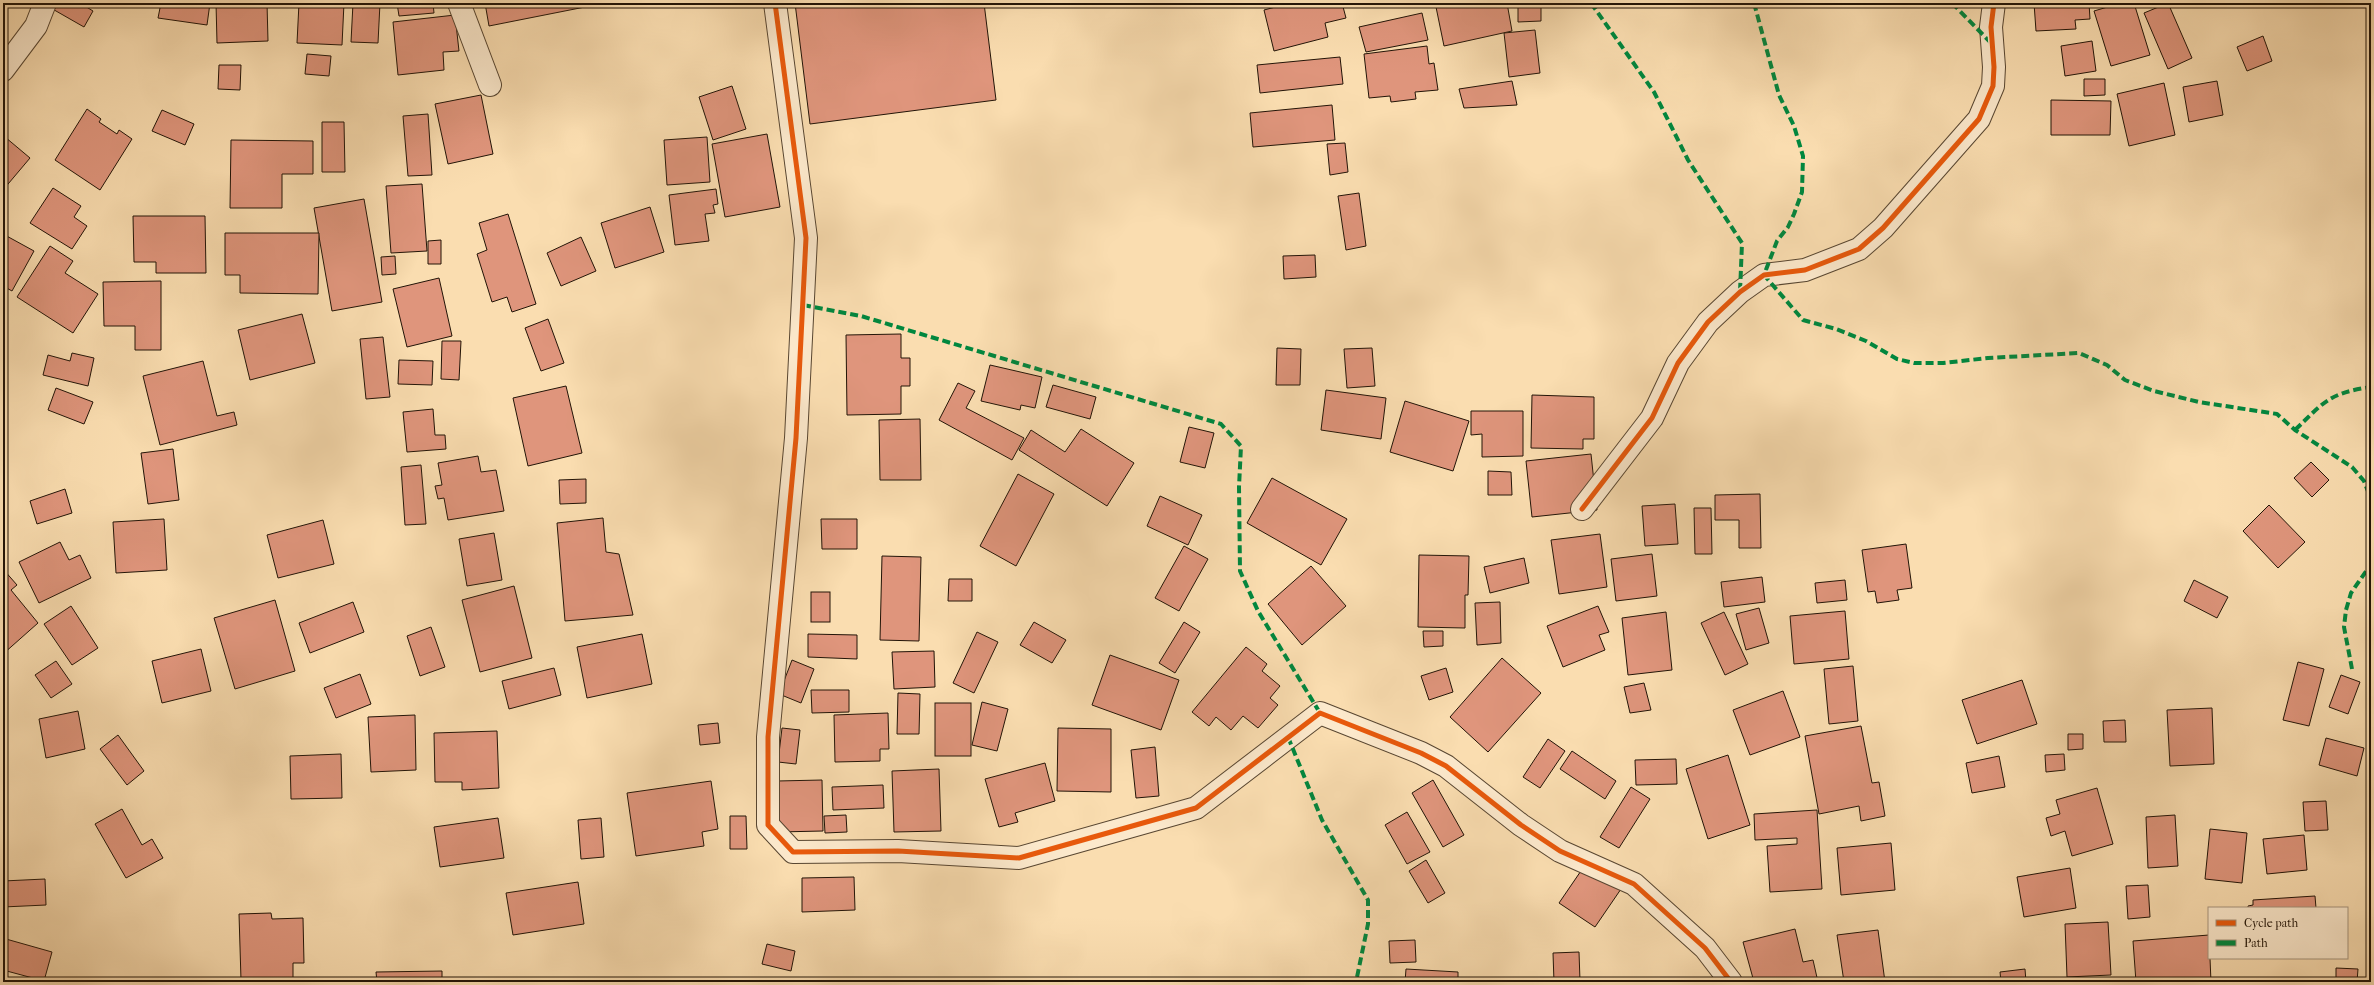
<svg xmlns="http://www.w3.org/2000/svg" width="2374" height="985" font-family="'IM FELL French Canon',serif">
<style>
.building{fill:#df957c;stroke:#221407}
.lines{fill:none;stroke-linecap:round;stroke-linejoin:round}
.minor-casing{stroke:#584631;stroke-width:24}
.minor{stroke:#fce9cc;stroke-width:22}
.quiet{stroke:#00873e;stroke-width:4;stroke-dasharray:8 4;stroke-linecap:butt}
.cycleway-casing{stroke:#fce9cc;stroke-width:8}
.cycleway{stroke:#e8590c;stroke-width:5}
</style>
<rect width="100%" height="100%" fill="#faddb0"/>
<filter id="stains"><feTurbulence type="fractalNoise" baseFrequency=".005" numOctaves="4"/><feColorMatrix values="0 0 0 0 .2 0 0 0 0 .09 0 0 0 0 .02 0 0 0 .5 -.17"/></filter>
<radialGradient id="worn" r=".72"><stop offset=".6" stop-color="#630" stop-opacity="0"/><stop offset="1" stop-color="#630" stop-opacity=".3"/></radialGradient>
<!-- building -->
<g class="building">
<polygon points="51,3 80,3 93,11 84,27 49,7"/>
<polygon points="161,3 210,3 207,25 158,18"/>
<polygon points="216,3 267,3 268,41 217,43"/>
<polygon points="299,3 344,3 342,45 297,43"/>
<polygon points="353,3 380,3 378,43 351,42"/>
<polygon points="397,3 433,3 434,13 399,16"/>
<polygon points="485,3 590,3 590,6 489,26"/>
<polygon points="795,3 984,3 996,100 810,124"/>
<polygon points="1291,3 1342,3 1346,18 1325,23 1328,37 1274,51 1264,10"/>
<polygon points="1457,3 1507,3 1512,31 1444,46 1436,7"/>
<polygon points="1518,3 1541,3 1541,21 1518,22"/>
<polygon points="2034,3 2089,3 2090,19 2075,20 2076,29 2036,31"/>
<polygon points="2121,3 2134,3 2150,55 2111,66 2094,11"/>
<polygon points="2168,3 2192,58 2168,69 2144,13"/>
<polygon points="1422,13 1428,40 1366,52 1359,27"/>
<polygon points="455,15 459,51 443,52 444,70 398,75 393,22"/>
<polygon points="1535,30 1540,73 1509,77 1504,33"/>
<polygon points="2263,36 2272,61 2247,71 2237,47"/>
<polygon points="2092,41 2096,71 2065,76 2061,46"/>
<polygon points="1427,46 1429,64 1434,63 1438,90 1415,92 1416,99 1391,102 1390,96 1369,98 1364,54"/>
<polygon points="307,54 331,56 329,76 305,74"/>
<polygon points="1340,57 1343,84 1260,93 1257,65"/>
<polygon points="219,65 241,65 240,90 218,89"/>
<polygon points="2084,79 2105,79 2105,95 2084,96"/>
<polygon points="1512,81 1517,105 1464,108 1459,89"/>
<polygon points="2217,81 2223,115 2189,122 2183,87"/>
<polygon points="2164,83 2175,135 2129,146 2117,94"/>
<polygon points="732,86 746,129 713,140 699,97"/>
<polygon points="481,95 493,154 448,164 435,104"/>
<polygon points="2051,100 2111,101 2110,135 2051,135"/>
<polygon points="1332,105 1335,140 1253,147 1250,113"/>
<polygon points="87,109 101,119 99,122 117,134 119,130 132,139 100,190 55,160"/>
<polygon points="162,110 194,124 185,145 152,131"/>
<polygon points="428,114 432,175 408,176 403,116"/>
<polygon points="322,122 344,122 345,172 322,172"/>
<polygon points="767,134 780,207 725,217 712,144"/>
<polygon points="5,137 30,158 3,190 3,139"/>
<polygon points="707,137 710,182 667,185 664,140"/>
<polygon points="231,140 313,141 313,174 282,174 282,208 230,208"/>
<polygon points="1345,143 1348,172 1330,175 1327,144"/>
<polygon points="422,184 427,251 391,253 386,186"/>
<polygon points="53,188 81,206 74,217 87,226 72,249 30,223"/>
<polygon points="716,189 718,204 713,205 715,213 705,214 709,241 675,245 669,195"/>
<polygon points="1359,193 1366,246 1346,250 1338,196"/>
<polygon points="364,199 382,302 332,311 314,208"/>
<polygon points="650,207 664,252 615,268 601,223"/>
<polygon points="508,214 536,304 512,312 507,297 492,302 477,254 487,250 479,223"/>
<polygon points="133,216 205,216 206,273 156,273 156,262 134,262"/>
<polygon points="225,233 319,233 318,294 240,293 240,275 225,275"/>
<polygon points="3,234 34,251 12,291 3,286"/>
<polygon points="581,237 596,271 561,286 547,253"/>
<polygon points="441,240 441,264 428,264 428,241"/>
<polygon points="50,246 73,261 65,273 98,294 73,333 17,297"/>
<polygon points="1315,255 1316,277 1284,279 1283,256"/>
<polygon points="395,256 396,274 382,275 381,257"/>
<polygon points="439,278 452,336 407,347 393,289"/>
<polygon points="161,281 161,350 135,350 135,326 104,326 103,282"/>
<polygon points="302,314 315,363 250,380 238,330"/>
<polygon points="548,319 564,363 541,371 525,328"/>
<polygon points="901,334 901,358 910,358 910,386 901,386 901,414 847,415 846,335"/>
<polygon points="383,337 390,397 366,399 360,339"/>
<polygon points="442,341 461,341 459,380 441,379"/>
<polygon points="1277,348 1301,349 1300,385 1276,385"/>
<polygon points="1372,348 1375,386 1347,388 1344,349"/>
<polygon points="72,353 94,358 88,386 43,375 48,355 70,361"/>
<polygon points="399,360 433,361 432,385 398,384"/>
<polygon points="203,361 217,416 234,412 237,425 160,445 143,376"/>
<polygon points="990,365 1042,377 1035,408 1021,405 1020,410 981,401"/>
<polygon points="958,383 975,391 966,408 1024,438 1012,460 939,420"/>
<polygon points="1053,385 1096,397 1090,419 1046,407"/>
<polygon points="566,386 582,453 528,466 513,398"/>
<polygon points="56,388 93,402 84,424 48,410"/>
<polygon points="1326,390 1386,398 1381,439 1321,430"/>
<polygon points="1532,395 1594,397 1594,439 1583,439 1583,449 1531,448"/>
<polygon points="1405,401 1469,421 1453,471 1390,452"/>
<polygon points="433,409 435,435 445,435 446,449 407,452 403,412"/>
<polygon points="1471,411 1523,411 1523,456 1482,457 1482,434 1471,435"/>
<polygon points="920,419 921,480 880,480 879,420"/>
<polygon points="1189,427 1214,433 1205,468 1180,462"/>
<polygon points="1081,429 1134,463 1107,506 1019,450 1031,430 1065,452"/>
<polygon points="173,449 179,500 148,504 141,453"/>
<polygon points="1591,454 1597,510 1532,517 1526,461"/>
<polygon points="478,456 481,472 496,470 504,511 448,520 444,498 438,499 435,486 442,485 438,463"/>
<polygon points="2311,462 2329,480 2312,497 2294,478"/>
<polygon points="421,465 426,524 405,525 401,467"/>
<polygon points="1488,471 1511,472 1512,495 1488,495"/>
<polygon points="1018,474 1054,494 1016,566 980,546"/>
<polygon points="1272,478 1347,519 1321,565 1247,523"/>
<polygon points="586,479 586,503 560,504 559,480"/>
<polygon points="65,489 72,513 37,524 30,501"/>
<polygon points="1760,494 1761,548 1739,548 1739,520 1715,520 1715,495"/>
<polygon points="1160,496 1202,515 1188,545 1147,526"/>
<polygon points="1675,504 1678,544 1645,546 1642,506"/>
<polygon points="2269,505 2305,542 2278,568 2243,531"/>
<polygon points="1694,508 1711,508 1712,554 1695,554"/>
<polygon points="603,518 606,552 619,554 633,615 565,621 557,523"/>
<polygon points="164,519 167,570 116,573 113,522"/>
<polygon points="821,519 857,519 857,549 822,549"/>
<polygon points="323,520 334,564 278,578 267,535"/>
<polygon points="494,533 502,580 467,586 459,539"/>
<polygon points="1600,534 1607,587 1559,594 1551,540"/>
<polygon points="60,542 69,560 80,555 91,578 39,603 19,562"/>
<polygon points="1906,544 1912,588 1897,590 1899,600 1877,603 1875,591 1868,592 1862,550"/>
<polygon points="1184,546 1208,559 1179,611 1155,598"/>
<polygon points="1652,554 1657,596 1616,601 1611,559"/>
<polygon points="1419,555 1469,556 1468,595 1465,595 1465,628 1418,627"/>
<polygon points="882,556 921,557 919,641 880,640"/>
<polygon points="1524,558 1529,583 1490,593 1484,567"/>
<polygon points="1311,566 1346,606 1302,645 1268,604"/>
<polygon points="3,569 17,585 11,590 38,623 3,654"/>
<polygon points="1762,577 1765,602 1724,607 1721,582"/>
<polygon points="949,579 972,579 972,601 948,601"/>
<polygon points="1845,580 1847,600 1817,603 1815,583"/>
<polygon points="2194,580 2228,597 2217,618 2184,601"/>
<polygon points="514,586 532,658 480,672 462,600"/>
<rect x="811" y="592" width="19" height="30"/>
<polygon points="275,600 295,671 235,689 214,618"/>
<polygon points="353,602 364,632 310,653 299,623"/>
<polygon points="1500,602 1501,643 1477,645 1475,603"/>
<polygon points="71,606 98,648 72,665 44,624"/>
<polygon points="1598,606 1609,632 1599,635 1605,650 1563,667 1547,626"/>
<polygon points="1759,608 1769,643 1746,650 1736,614"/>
<polygon points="1845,611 1849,659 1794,664 1790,616"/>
<polygon points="1666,612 1672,670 1628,675 1622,618"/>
<polygon points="1724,612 1748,664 1725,675 1701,623"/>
<polygon points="1034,622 1066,640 1052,663 1020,645"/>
<polygon points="1184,622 1200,632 1175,673 1159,663"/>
<polygon points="431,627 445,667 420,676 407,636"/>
<polygon points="1423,631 1443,631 1443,646 1424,647"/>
<polygon points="977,632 998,642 974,693 953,683"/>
<polygon points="642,634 652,684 587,698 577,647"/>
<polygon points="808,634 857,635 857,659 808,657"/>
<polygon points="1246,647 1267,664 1262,671 1280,686 1270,698 1278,705 1258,728 1243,716 1231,730 1216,717 1209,726 1192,712"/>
<polygon points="201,649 211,691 162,703 152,661"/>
<polygon points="934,651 935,687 894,689 892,652"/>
<polygon points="1110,655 1179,680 1161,730 1092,705"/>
<polygon points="1502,658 1541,693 1488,752 1450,717"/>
<polygon points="792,660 814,669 801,703 779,694"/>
<polygon points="56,661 72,684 51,698 35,675"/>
<polygon points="2298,662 2324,669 2309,726 2283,720"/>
<polygon points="1853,666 1858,721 1829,724 1824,669"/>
<polygon points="554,668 561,695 509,709 502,681"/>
<polygon points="1446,668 1453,692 1429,700 1421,676"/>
<polygon points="360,674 371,704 336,718 324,688"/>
<polygon points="2341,675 2360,682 2348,714 2329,707"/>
<polygon points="2022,680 2037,724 1977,744 1962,700"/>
<polygon points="1644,683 1651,710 1630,713 1624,687"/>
<polygon points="811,690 849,690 849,712 812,713"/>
<polygon points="1783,691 1800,737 1750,755 1733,710"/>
<polygon points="898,693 920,694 919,734 897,734"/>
<polygon points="982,702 1008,709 997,751 972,745"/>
<rect x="935" y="703" width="36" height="53"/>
<polygon points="2212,708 2214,764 2170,766 2167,710"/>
<polygon points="78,711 85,749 46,758 39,719"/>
<polygon points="888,713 889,749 880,749 880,761 835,762 834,715"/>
<polygon points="415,715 416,770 371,772 368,717"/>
<polygon points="2125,720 2126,742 2104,742 2103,721"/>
<polygon points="718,723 720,743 700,745 698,725"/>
<polygon points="1861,726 1872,783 1879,782 1885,816 1861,821 1859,806 1819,814 1805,736"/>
<polygon points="782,728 800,730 796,764 778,762"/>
<polygon points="1058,728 1111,729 1111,792 1057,791"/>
<polygon points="497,731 499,788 462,790 462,782 435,782 434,733"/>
<polygon points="2068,734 2083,734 2083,749 2068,750"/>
<polygon points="118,735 144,771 127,785 100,749"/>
<polygon points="2326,738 2364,748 2357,776 2319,765"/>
<polygon points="1548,739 1565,751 1540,788 1523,777"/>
<polygon points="1155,747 1159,796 1136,798 1131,750"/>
<polygon points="1572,751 1616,781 1605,799 1560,769"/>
<polygon points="341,754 342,798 291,799 290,756"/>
<polygon points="2064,754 2065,770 2046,772 2045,755"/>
<polygon points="1728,755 1750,825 1708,839 1686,769"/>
<polygon points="1999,756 2005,787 1972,793 1966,763"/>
<polygon points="1676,759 1677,784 1636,785 1635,760"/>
<polygon points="1045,763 1055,801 1015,813 1018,822 999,827 985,779"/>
<polygon points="939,769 941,831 894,832 892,771"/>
<polygon points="822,780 823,831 778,832 777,781"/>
<polygon points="1433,780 1464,835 1443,847 1412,793"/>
<polygon points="711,781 718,829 702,832 704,846 636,856 627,793"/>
<polygon points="883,785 884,808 833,810 832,787"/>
<polygon points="1631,787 1650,799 1619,848 1600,837"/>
<polygon points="2097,788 2113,844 2072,856 2065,831 2051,836 2046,818 2060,814 2056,800"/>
<polygon points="2326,801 2328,830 2305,831 2303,802"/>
<polygon points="122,809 142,845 152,839 163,858 126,878 95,824"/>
<polygon points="1817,810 1822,889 1770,892 1767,846 1797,844 1797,838 1755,840 1754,814"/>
<polygon points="1407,812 1430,852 1407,864 1385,825"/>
<polygon points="846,815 847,832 825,833 824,816"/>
<polygon points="2175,815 2178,866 2148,868 2146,817"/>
<polygon points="730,816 746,816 747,849 730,849"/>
<polygon points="498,818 504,858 440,867 434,827"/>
<polygon points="601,818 604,857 581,859 578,820"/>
<polygon points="2210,829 2247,833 2242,883 2205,879"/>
<polygon points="2304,835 2307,870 2267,874 2263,839"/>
<polygon points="1891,843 1895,890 1841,895 1837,848"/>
<polygon points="1426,860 1445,893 1428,903 1409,871"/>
<polygon points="1585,865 1621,889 1595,927 1559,903"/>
<polygon points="2070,868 2076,908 2024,917 2017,877"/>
<polygon points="854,877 855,910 802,912 802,878"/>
<polygon points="45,879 46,905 3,907 3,881"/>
<polygon points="578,882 584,924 513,935 506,893"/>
<polygon points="2148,885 2150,917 2128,919 2126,886"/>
<polygon points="2315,896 2316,908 2248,908 2248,906 2253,905 2253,900"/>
<polygon points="271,913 272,919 303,918 304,963 293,963 293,982 248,982 248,980 241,980 239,914"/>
<polygon points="2108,922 2111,975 2067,977 2065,924"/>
<polygon points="1795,929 1803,962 1813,960 1818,982 1764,982 1764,979 1754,982 1743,942"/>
<polygon points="1878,930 1885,982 1844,982 1837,935"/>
<polygon points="2209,935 2211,982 2136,982 2133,941"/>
<polygon points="6,939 52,952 44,981 3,970 3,952"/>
<polygon points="1415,940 1416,962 1390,963 1389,941"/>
<polygon points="767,944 795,951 791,971 762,964"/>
<polygon points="1579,952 1580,981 1554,982 1553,953"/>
<polygon points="2336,968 2358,969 2357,982 2336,982"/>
<polygon points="1406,969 1458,972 1458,982 1405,982"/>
<polygon points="2025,969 2026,982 2001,982 2000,972"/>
<polygon points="442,971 442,982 377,982 376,972"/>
</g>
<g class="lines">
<defs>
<g id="minor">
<polyline points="459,3 490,85"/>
<polyline points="775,3 806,238 796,438 768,737 768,825 793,852 898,851 1019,858 1196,808 1320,713 1421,753 1446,766 1521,825 1560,851 1634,884 1705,948 1731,982"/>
<polyline points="3,70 36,26 45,3"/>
<polyline points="1582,509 1652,418 1678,363 1708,322 1740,292 1764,275 1805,270 1859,249 1883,228 1979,119 1993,86 1994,67 1991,27 1994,3"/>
</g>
</defs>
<!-- minor casing -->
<use href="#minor" class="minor-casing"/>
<!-- minor -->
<use href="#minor" class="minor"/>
<!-- quiet -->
<g class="quiet">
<polyline points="1591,3 1654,92 1688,160 1742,243 1740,292"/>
<polyline points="1754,3 1779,95 1794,126 1803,156 1802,192 1794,214 1788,227 1777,241 1764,275 1803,320 1836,329 1866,341 1897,359 1914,363 1943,363 1988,358 2079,353 2107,365 2125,380 2154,391 2199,402 2277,414 2295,430 2352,467 2364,481 2371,499"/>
<polyline points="1952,3 1993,45"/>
<polyline points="803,305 861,316 1221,424 1241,446 1239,487 1240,571 1258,611 1320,713"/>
<path d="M2295,430C2324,402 2329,393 2371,387"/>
<polyline points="2352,669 2344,627 2346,610 2351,593 2371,564"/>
<polyline points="1288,737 1322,820 1368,900 1368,924 1356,982"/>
</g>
<defs>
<g id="cycleway">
<polyline points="775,3 806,238 796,438 768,737 768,825 793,852 898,851 1019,858 1196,808 1320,713 1421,753 1446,766 1521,825 1560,851 1634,884 1705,948 1731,982"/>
<polyline points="1582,509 1652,418 1678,363 1708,322 1740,292 1764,275 1805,270 1859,249 1883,228 1979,119 1993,86 1994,67 1991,27 1994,3"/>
</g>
</defs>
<!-- cycleway casing -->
<use href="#cycleway" class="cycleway-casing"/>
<!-- cycleway -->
<use href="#cycleway" class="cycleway"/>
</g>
<!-- margin -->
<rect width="2374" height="985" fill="none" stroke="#faddb0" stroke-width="16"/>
<rect x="4" y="4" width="2366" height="977" fill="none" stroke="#221407" stroke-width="2"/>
<rect x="8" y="8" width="2358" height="969" fill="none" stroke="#221407"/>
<!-- legend -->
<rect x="2208" y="907" width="140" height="52" fill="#fce9cc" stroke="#a5947d"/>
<rect x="2216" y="920" width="20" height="6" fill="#e8590c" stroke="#a5947d"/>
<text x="2244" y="927" font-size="12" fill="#221407">Cycle path</text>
<rect x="2216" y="940" width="20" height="6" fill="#00873e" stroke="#a5947d"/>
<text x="2244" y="947" font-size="12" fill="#221407">Path</text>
<rect width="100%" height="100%" filter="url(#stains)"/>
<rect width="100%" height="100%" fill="url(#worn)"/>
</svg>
